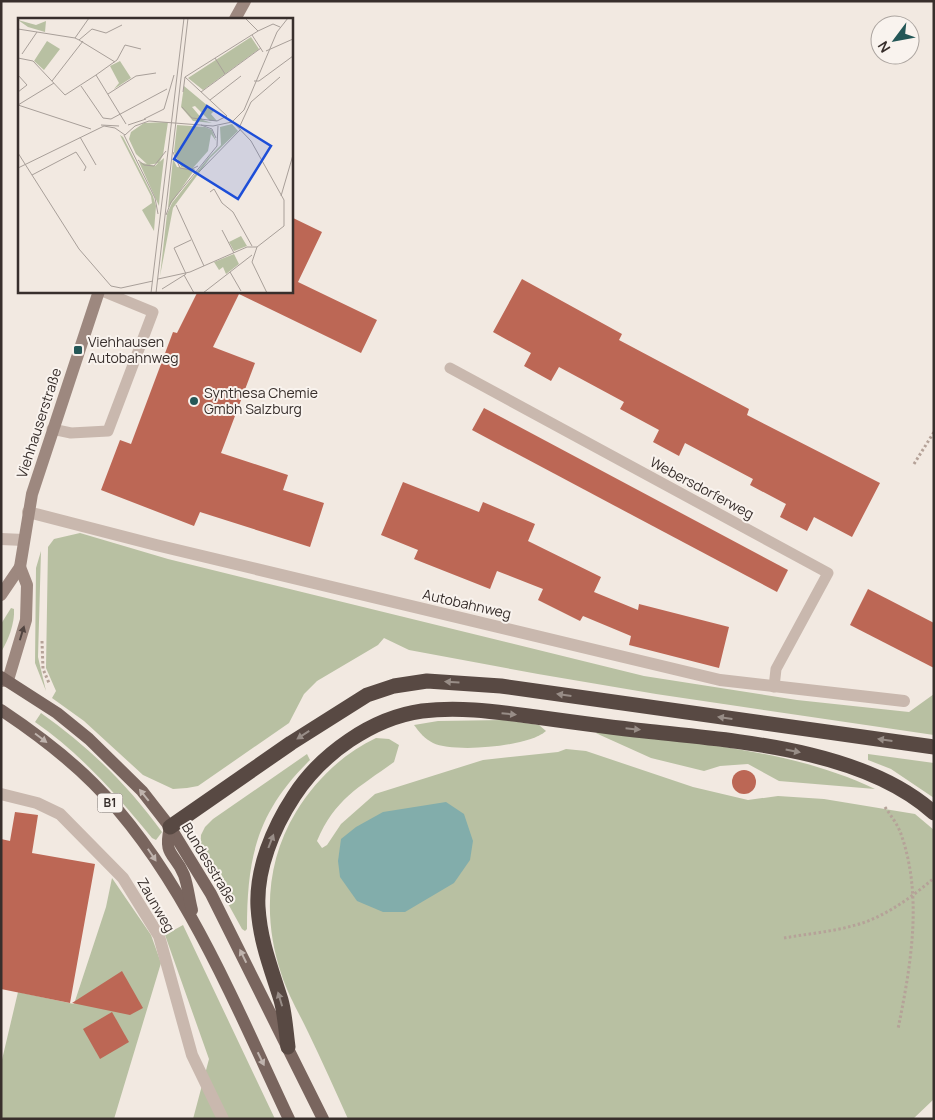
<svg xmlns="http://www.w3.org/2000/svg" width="935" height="1120" font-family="Manrope,sans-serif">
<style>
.green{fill:#b8c0a2}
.water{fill:#82adab}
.building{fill:#bc6755}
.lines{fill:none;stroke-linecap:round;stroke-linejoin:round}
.path{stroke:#b5a298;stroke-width:3;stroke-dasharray:2.5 2.5;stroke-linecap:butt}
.lane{stroke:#c9b8ae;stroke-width:11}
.street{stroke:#c9b8ae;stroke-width:12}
.secondary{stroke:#9d887f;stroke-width:12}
.primary{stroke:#79655e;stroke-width:12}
.highway{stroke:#584943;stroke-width:15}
.oneway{fill:#514541}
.oneway2{fill:#988d87}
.oneway3{fill:#bfb3ad}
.poi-dot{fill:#245757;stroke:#f9f3ee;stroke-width:2}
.labels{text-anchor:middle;stroke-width:4;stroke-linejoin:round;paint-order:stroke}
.shield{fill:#f9f3ee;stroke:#726a66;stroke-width:1}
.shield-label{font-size:12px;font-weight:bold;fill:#382f2c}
.poi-label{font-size:14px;fill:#382f2c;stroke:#f9f3ee;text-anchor:start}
.street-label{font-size:14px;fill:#382f2c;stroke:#f9f3ee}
.inset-road{fill:none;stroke:#a89f99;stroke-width:1}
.view{fill:#1d4ed8;fill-opacity:0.15;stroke:#1d4ed8;stroke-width:2.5}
.inset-edge{fill:none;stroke:#382f2c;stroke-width:2.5}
</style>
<rect width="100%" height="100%" fill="#f2e9e1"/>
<!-- green -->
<g class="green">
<polygon points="80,533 168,559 644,676 797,700 909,712 934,694 934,735 656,694 538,674 409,650 384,638 378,645 317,681 304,694 289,723 198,786 187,788 173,789 143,775 84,721 52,698 56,691 46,668 48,547 54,539"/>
<polygon points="41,551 38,657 46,691 35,663 36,568"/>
<path d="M11,608L14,609C15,623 8,641 1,652V624Z"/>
<path d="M41,713C88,746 128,785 162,832L156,840L152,838C117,795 81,754 35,722Z"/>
<path d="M504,720L539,725L546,731C528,747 454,753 433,743C425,739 419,732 414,725L438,721Z"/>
<path d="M599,731C692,744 789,748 875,789L779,781L748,764L720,766L704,771L651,758L600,735L596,733Z"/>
<path d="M376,738L389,739L399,745L394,762C358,788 335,799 317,841L322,848L327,845L341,824L375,794L483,760L558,752L566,749L586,751L693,787L748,800L778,796L824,799L915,814L934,830V1099L913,1119H348C335,1090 322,1061 308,1032C299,1013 287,993 281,973C263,919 266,861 296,812C315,781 342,754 376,738Z"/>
<path d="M307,754L310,760C257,812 247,857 247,929L245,931L242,929L200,853L201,835L205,827L213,819Z"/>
<polygon points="868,754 934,763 934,798 891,769 868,760"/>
<polygon points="112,878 151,935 161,963 114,1119 1,1119 1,1064 18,992 74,1004 106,907"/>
<polygon points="183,925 275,1119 193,1119 209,1059 165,935"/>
</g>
<!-- water -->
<polygon class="water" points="446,802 464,814 473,841 470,860 454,883 405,912 383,912 357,901 340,877 338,861 341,839 356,827 383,812"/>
<!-- building -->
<g class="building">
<polygon points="291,217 322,232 298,282 377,320 361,353 239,294 213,347 255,363 221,453 288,475 283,490 324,503 310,547 200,512 194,526 101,490 120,440 131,444 173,332 177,333 198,291 291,291"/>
<polygon points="522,279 622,334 619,340 749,409 747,415 880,483 852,537 814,517 807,531 780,517 786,504 750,485 753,479 685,443 679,456 653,442 659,430 620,409 624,402 559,367 551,381 524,366 531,353 493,332"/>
<polygon points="484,408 788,570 777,592 472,430"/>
<polygon points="403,482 479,512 483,502 535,524 528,541 601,577 594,592 638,610 639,604 729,627 719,668 629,645 631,636 583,616 580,621 538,600 543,589 497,571 490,589 414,559 418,550 381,535"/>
<polygon points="868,589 934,623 934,668 850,625"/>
<circle cx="744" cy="782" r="12"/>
<polygon points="15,812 38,815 32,853 95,864 70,1003 1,989 1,839 10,841"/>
<polygon points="122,971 143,1008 130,1015 72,1003"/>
<polygon points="112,1012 129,1042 100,1059 83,1029"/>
</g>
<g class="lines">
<!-- path -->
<g class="path">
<polyline points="914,464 934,432"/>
<polyline points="42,641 43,669 49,683"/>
<path d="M885,807C891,816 898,825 901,834C923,896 911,965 898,1029"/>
<path d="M784,938C806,934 830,932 852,926C882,919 911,898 934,878"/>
</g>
<!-- lane -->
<g class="lane">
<polyline points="450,368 828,573 776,669 774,687"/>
<polyline points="52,429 71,433 108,431 153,312 102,291"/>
</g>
<!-- street -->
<g class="street">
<polyline points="28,512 156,545 720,680 904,701"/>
<polyline points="1,539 24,540"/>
<polyline points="1,794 37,803 60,814 123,878 159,936 192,1055 223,1119"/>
</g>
<!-- secondary -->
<g class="secondary">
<polyline points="235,19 245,1"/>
<polyline points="1,595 20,567 32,494 99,291"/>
<polyline points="1,681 8,680 26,620 27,585 20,567"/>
</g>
<!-- primary -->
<g class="primary">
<polyline points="1,677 57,713 89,739 142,791 170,827 211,894 323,1119"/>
<path d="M1,710C34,732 65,755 93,783C182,871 236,1007 289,1119"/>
<path d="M170,827C163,857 175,852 184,875C188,886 189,899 192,910"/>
</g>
<!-- highway -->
<g class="highway">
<polyline points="170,827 291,743 367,695 394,686 427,681 501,686 934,747"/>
<path d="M288,1047C286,1032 285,1014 281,1000C271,968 260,941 258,907C256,869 273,828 294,796C321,754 372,718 422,711C460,706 498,712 536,717C572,722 608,727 645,731C736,741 863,749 934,813"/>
</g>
</g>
<!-- one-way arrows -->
<defs><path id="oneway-solid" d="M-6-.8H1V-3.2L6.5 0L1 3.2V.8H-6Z" transform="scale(1.25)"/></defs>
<use class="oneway" href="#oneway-solid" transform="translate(22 633) rotate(-73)"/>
<g class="oneway2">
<use href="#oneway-solid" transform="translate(452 682) rotate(-176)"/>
<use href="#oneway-solid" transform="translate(564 695) rotate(-172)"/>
<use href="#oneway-solid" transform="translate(509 714) rotate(6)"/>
<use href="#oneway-solid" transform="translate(725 718) rotate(-172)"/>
<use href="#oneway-solid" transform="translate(633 729) rotate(6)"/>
<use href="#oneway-solid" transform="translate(303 735) rotate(147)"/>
<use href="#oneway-solid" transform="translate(885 740) rotate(-172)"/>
<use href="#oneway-solid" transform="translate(793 751) rotate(11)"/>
<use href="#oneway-solid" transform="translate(271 841) rotate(-69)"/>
<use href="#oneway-solid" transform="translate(280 999) rotate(-107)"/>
</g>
<g class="oneway3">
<use href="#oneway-solid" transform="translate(41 738) rotate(37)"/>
<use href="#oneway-solid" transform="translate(144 795) rotate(-129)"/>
<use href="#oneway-solid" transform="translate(152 855) rotate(56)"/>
<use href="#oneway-solid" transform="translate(243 956) rotate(-116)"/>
<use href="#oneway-solid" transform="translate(261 1059) rotate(64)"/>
</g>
<!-- markers -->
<g class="poi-dot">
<rect x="73" y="345" width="10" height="10" rx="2.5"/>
<circle cx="194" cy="401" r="5"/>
</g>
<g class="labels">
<!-- shield labels -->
<rect class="shield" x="97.5" y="793.5" width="25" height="19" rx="4"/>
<g class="shield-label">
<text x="110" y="807">B1</text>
</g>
<!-- poi labels -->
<g class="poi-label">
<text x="88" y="347">Viehhausen<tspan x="88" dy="16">Autobahnweg</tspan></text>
<text x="204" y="398">Synthesa Chemie<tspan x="204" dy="16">Gmbh Salzburg</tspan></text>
</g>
<!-- street labels -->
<g class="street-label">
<text transform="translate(39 423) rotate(-72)" y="5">Viehhauserstraße</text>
<text transform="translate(702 488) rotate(28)" y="5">Webersdorferweg</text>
<text transform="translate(467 604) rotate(13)" y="5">Autobahnweg</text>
<text transform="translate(209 863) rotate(59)" y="5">Bundesstraße</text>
<text transform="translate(156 905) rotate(60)" y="5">Zaunweg</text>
</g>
</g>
<!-- overview -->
<g transform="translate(18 18)">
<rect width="275" height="275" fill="#f2e9e1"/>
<path d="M0,2L18,7L28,3L27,14L10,9ZM233,19L241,31L185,72L170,60ZM29,23L42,31L26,52L16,43ZM102,43L113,60L96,71L101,65L92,48ZM166,68L196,93L193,96L199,103H192L177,88L174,89L185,102L194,105L175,103L163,89ZM150,104L145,137L141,145L130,147L118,136L111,121L113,114L126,105ZM214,106L220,113L192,140L155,190L142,258L149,196L154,185L190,140L203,127L202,109ZM159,107L187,109L194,112L198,123L193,116L190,133L174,151L163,149L156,134ZM102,117L105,119L135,178L138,188L136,213L124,192L134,185L133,178ZM146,140L142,174L141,188L121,144L137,148ZM155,141L159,149L177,151L150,190ZM223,218L229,228L216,233L211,224ZM216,236L221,246L208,256L205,249L201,252L196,244Z" fill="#b8c0a2"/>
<path class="inset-road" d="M227,0L240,13M0,11L57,20L71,0M234,17L245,34M57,20L61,22L74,11L88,15L104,7M61,22L97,44M248,33L275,21M4,36L19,14M0,40L15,43L47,77L78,57L108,106M197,40L207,56M0,57L9,67L0,74M78,57L99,42L107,27L123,31M167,59L240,13L255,6L262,9M34,63L65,23M236,63H241L275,38M63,68L85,100L93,101L149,71M183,74L243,30M90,76L118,58L138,55M192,82L223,58M0,87L73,111M0,87L36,65M164,89L174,100L199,103L209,98L167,59L165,74M126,101L146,91L156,57M83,107L101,108M110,107L128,101M183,107L194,111L198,120M221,110L233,84L262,59M106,117L137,180L140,196M62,119L78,147M155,134L162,150L172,152L180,148M0,135L61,231L93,268L103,270L135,263M120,142L126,147L136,148L148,133M0,150L86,108L97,110L107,117L117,108L131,103L195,108L214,104L226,92L259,14L270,0M181,154L223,111M14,157L58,134L68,149L66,153M192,174L196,171L204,185L215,194L234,228M263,178L275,137M158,187L186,248M148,197L153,184L199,128L200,108M204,212L216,235M239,229L234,244L249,275M212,254L223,273M166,257L176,275M140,261L172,254L229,229H239L266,208V182L233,123L214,103M144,271L168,256L156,230L173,222M133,275L166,0M138,275L170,0M185,275L234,237"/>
<path class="view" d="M189,88L253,128L220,181L156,141Z"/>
<rect width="275" height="275" class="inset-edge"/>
</g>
<!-- border -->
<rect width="935" height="1120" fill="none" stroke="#382f2c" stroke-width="5"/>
<!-- north arrow -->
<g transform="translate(895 40) rotate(238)"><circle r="24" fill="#f9f3ee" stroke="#aca5a0"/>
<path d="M0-4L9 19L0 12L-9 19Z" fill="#245757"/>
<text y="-8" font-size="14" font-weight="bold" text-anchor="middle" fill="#382f2c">N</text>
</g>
</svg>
